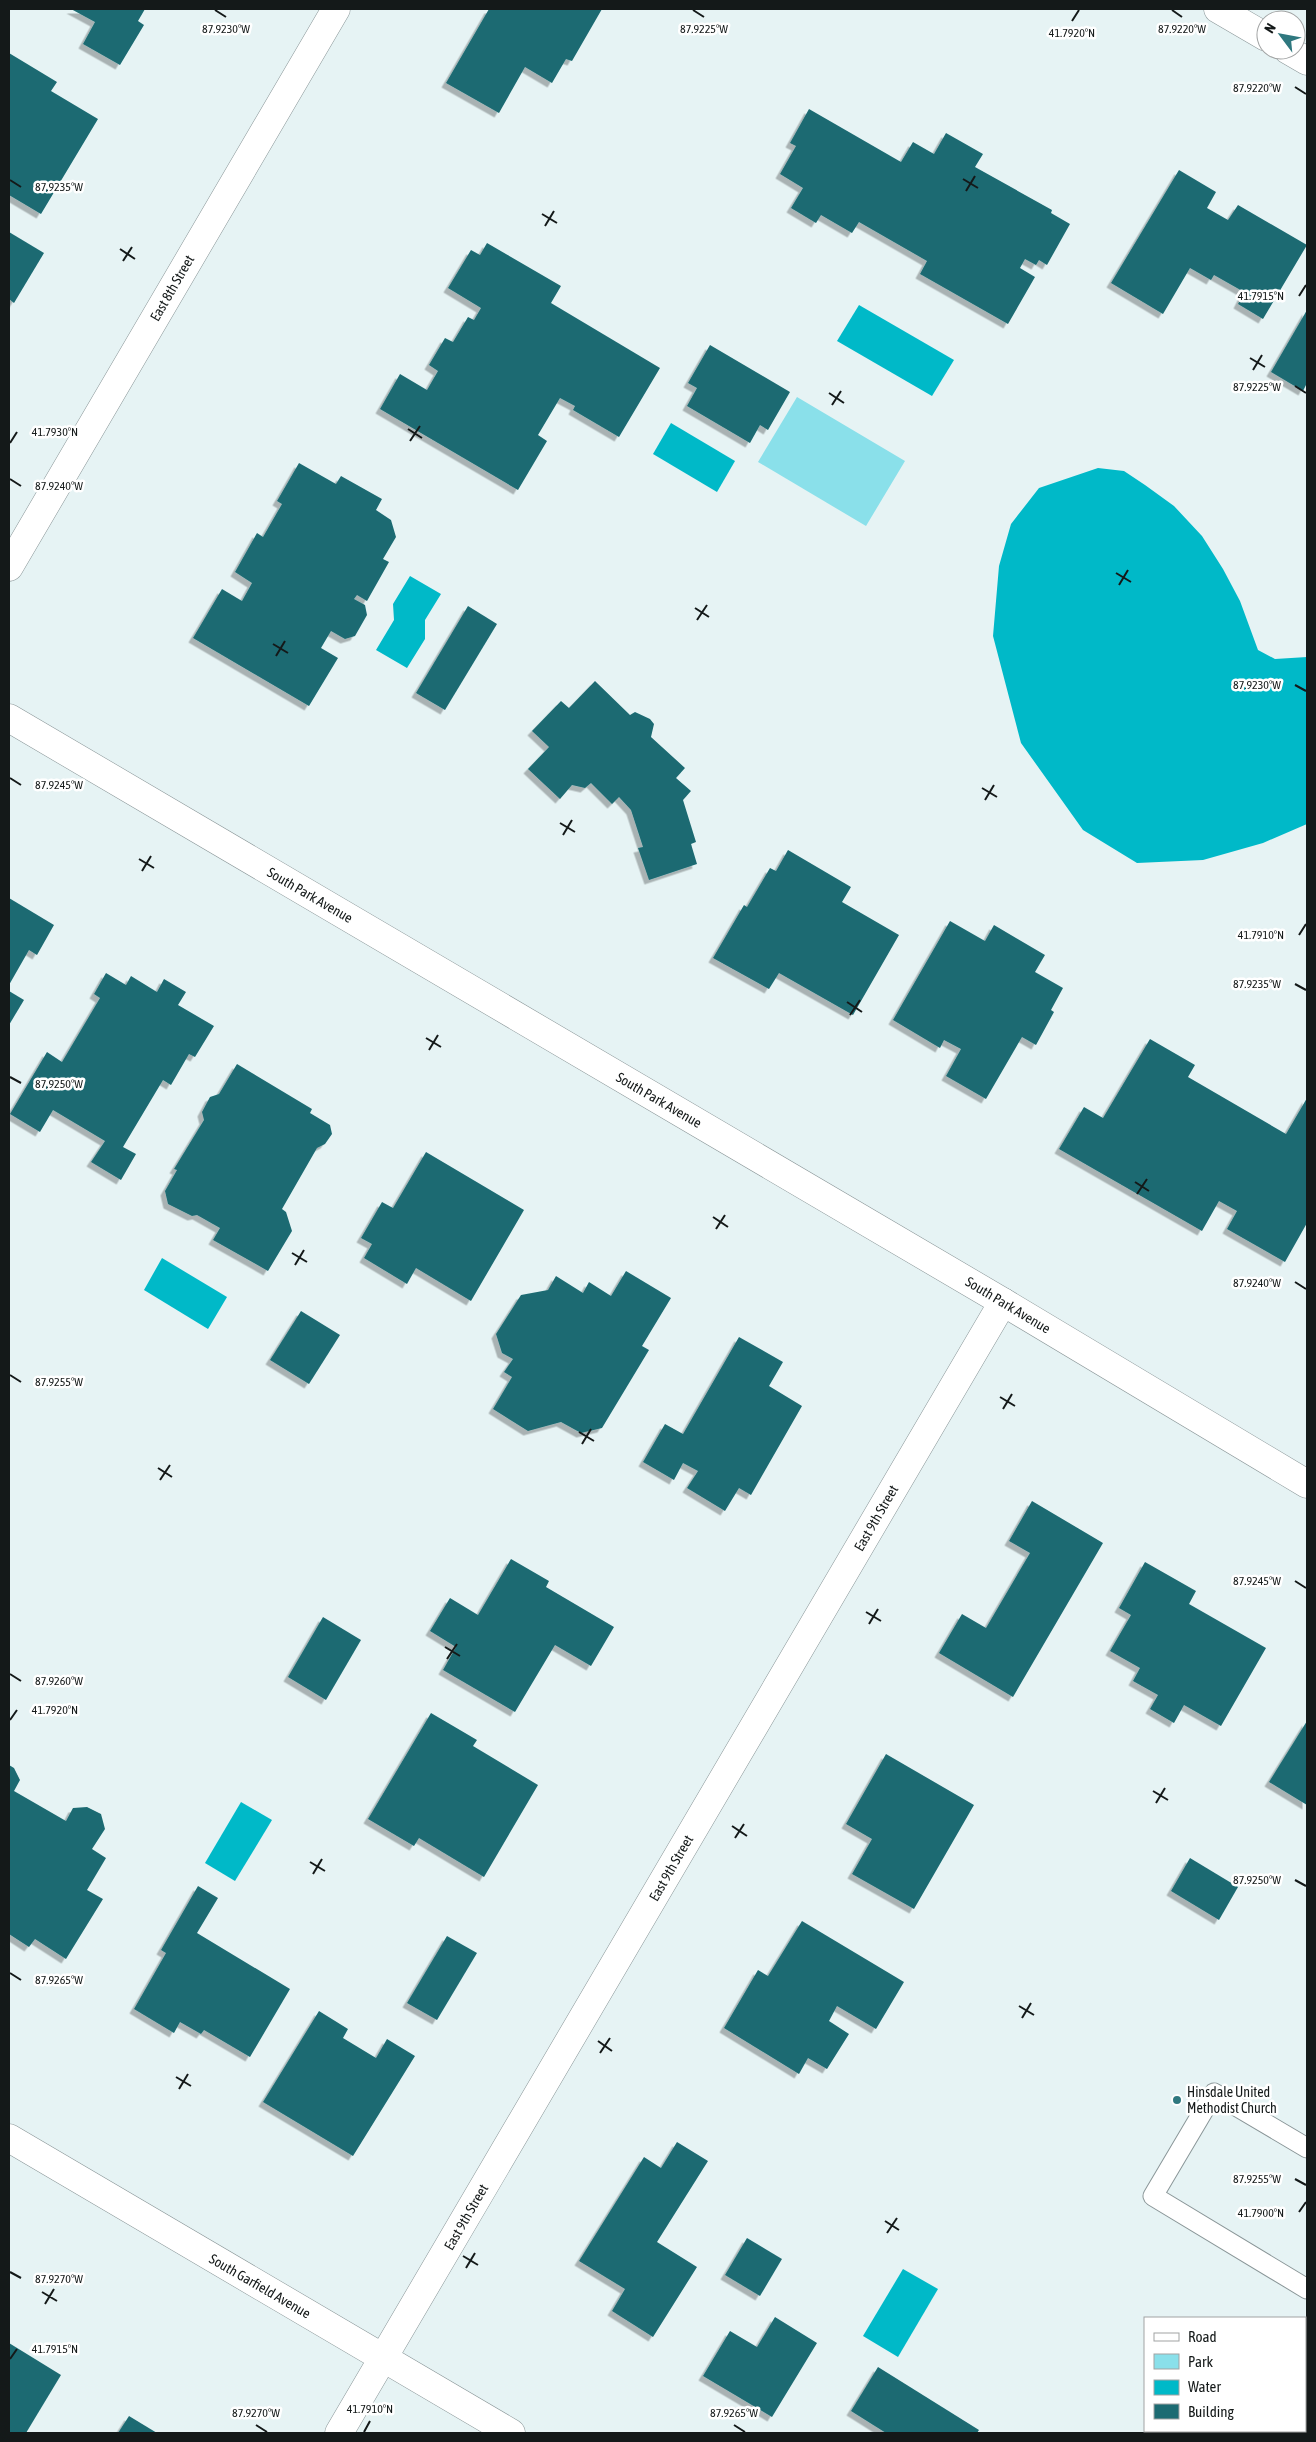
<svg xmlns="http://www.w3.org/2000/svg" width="1316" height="2442" font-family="'Asap Condensed',sans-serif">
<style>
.green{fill:#8ae0ea}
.water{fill:#00b9c8}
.building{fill:#1c6b72;filter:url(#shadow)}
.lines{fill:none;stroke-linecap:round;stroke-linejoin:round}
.service-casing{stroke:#8a9698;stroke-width:21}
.minor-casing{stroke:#8a9698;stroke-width:29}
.tertiary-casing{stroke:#8a9698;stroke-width:29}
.service{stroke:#fff;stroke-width:19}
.minor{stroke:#fff;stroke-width:28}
.tertiary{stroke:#fff;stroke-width:28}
.ticks{fill:none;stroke:#141919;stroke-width:2}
.poi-dot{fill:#2f787f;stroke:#fff;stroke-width:2}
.labels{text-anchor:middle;stroke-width:5;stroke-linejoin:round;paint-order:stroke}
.street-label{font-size:14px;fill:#141919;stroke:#fff}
.poi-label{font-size:14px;fill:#141919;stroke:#fff;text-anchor:start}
.ticks-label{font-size:12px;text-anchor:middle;fill:#141919;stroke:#fff;stroke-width:5;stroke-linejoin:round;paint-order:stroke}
</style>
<defs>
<filter id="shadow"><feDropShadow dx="-4.5" dy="4.5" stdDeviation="0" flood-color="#0004"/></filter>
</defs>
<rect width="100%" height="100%" fill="#e6f3f4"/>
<!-- green -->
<polygon class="green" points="797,397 905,461 866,526 758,462"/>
<!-- water -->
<g class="water">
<polygon points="859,305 954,360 932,396 837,341"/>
<polygon points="671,423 735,461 717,492 653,454"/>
<polygon points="1098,468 1124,471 1145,485 1174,506 1202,536 1223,569 1240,601 1258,650 1275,659 1307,657 1307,824 1263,843 1203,860 1137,863 1083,830 1021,743 993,636 999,566 1011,524 1039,488"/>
<polygon points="410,576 441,594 425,620 425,639 407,668 376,650 394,620 393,604"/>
<polygon points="162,1258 227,1297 208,1329 144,1290"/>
<polygon points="241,1802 272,1820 235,1881 205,1863"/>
<polygon points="903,2269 938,2289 898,2357 863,2336"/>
</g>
<!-- building -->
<g class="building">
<polygon points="71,9 145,9 138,21 144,25 120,65 83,44 95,22"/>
<polygon points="489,9 602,9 572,61 566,59 552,83 525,67 499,113 446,83"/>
<polygon points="9,53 57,82 51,91 98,119 41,214 9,195"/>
<polygon points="809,109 901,162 913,142 934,154 946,133 983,154 975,167 1052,210 1051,213 1070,224 1047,265 1039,260 1036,265 1025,259 1020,268 1035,277 1008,324 920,274 927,261 859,222 852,233 821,215 816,223 791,208 803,188 780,174 796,146 790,143"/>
<polygon points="1179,170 1216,192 1207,208 1228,220 1238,205 1307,245 1263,319 1238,304 1244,292 1214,275 1211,280 1190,268 1163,314 1111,283"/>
<polygon points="9,232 44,253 14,303 9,299"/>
<polygon points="487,243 561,286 551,303 660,368 619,437 573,410 575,406 560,398 538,435 547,441 518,490 380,409 400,374 427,390 438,371 429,365 445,338 453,342 468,317 474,320 481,308 448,288 471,250 480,255"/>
<polygon points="1307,310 1307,383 1303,391 1271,372"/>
<polygon points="710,345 790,392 768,430 760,425 750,443 687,406 697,388 688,383"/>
<polygon points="299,463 336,484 341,476 382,499 376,510 391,520 396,537 383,559 389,562 367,601 357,595 354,599 365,605 367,615 355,636 345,639 331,631 321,648 338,658 309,706 193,638 222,589 242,601 252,583 235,572 257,533 263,537 282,504 277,501"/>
<polygon points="468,606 497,624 445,710 416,693"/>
<polygon points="595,681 630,715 635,712 650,719 654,724 651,737 685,768 676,778 691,791 683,800 696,842 691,844 697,864 649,880 638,848 643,847 631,810 619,797 612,804 591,783 585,788 572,785 560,799 528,769 549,747 532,731 561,701 569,708"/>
<polygon points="788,850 851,887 842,902 899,935 853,1015 779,973 769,989 713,958 744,905 747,907 770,868 776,871"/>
<polygon points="9,898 54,925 37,955 29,950 9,985"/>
<polygon points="950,921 985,941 994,925 1045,955 1035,972 1063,988 1051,1010 1054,1012 1036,1045 1022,1037 986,1099 946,1076 961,1049 944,1040 940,1048 893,1020"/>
<polygon points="106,973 126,985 131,976 157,992 164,979 186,992 178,1005 214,1026 195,1057 189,1054 171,1085 163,1080 123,1147 136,1154 121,1180 91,1162 105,1141 53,1110 40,1132 10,1114 47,1052 62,1062 100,998 94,994"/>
<polygon points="9,991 24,1000 9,1025"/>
<polygon points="1150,1039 1195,1065 1188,1077 1286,1134 1307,1098 1307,1223 1285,1262 1227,1229 1237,1211 1219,1201 1202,1231 1059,1149 1084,1107 1103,1118"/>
<polygon points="237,1064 312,1109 310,1113 330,1125 332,1134 325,1144 317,1148 282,1209 286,1212 292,1231 268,1271 213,1240 220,1228 197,1215 192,1216 168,1204 165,1191 177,1170 174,1169 204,1120 202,1112 210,1097 219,1094"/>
<polygon points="426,1152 524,1210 471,1301 416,1268 407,1284 364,1258 372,1244 361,1238 382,1202 393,1208"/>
<polygon points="626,1271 671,1298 642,1346 649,1350 602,1428 581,1433 561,1422 528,1431 493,1409 512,1377 504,1372 513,1359 502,1353 496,1334 521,1295 548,1290 556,1276 583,1293 589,1282 611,1296"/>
<polygon points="301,1311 340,1335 309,1384 270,1360"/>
<polygon points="739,1337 783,1362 769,1386 802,1406 751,1495 739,1488 725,1511 687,1488 698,1471 683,1463 674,1480 643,1462 665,1424 683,1434"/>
<polygon points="1032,1501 1103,1543 1013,1697 939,1653 962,1614 986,1628 1030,1553 1009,1541"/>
<polygon points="511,1559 549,1581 546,1587 614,1627 591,1666 555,1645 515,1712 443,1670 456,1647 430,1631 450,1598 478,1615"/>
<polygon points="1145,1562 1196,1591 1189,1604 1266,1648 1221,1726 1184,1705 1174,1723 1150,1709 1158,1695 1133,1681 1140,1668 1110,1651 1131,1615 1119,1608"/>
<polygon points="323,1617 361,1640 326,1700 288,1677"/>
<polygon points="431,1713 477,1740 473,1746 538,1785 484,1877 419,1838 414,1846 368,1819"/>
<polygon points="1307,1721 1307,1805 1269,1782"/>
<polygon points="886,1754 974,1805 914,1909 852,1874 872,1839 846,1824"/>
<polygon points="9,1765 14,1768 20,1780 14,1791 66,1821 73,1808 87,1807 101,1814 105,1829 92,1849 106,1858 87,1890 103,1899 66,1959 35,1939 29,1947 9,1934"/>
<polygon points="1190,1858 1238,1887 1219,1920 1171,1891"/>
<polygon points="198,1886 218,1898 197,1933 290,1989 250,2057 204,2030 201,2034 180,2022 174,2033 134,2009 166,1953 161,1950"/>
<polygon points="802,1921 904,1982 876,2029 837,2006 829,2021 849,2034 827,2069 808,2058 799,2074 724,2028 758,1970 768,1976"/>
<polygon points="447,1936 477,1953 437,2020 407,2003"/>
<polygon points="319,2011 348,2029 343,2038 376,2058 387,2039 415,2056 353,2156 263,2102"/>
<polygon points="677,2142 708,2161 657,2242 697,2267 653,2337 612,2311 625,2289 579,2261 644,2157 661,2168"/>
<polygon points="747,2238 782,2259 760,2296 725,2275"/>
<polygon points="775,2317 817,2343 772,2417 703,2376 730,2331 757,2347"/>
<polygon points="9,2343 61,2375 26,2433 9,2433"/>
<polygon points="878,2367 979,2430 977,2433 886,2433 851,2411"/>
<polygon points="129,2416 157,2433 118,2433"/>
</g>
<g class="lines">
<defs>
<g id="service">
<polyline points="1307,2148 1214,2093 1153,2196 1307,2289"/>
<polyline points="1305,2421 1307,2417"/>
</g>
<g id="minor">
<polyline points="1218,9 1266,37"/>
<polyline points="1288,50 1307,61"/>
<polyline points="9,567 336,9"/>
<polyline points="9,718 1003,1302 1307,1484"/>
<polyline points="339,2433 1003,1302"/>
</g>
<polyline id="tertiary" points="9,2138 511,2433"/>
</defs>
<!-- service casing -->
<use href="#service" class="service-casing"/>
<!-- minor casing -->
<use href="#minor" class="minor-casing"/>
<!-- tertiary casing -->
<use href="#tertiary" class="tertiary-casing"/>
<!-- service -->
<use href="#service" class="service"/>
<!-- minor -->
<use href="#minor" class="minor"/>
<!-- tertiary -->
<use href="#tertiary" class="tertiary"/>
</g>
<!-- ticks -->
<path class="ticks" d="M215,10L226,17M693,10L704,17M1172,10L1182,17M1072,21L1079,10M1295,87L1306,94M963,179L978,188M10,180L21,187M966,191L975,176M542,214L557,223M545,226L554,211M120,249L135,259M123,261L132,247M1299,296L1306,285M1250,358L1265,367M1253,370L1262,355M1295,386L1306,393M829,393L844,403M832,405L841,391M408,429L422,438M410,441L420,426M10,443L17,432M10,479L21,486M1116,573L1131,582M1119,585L1128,570M695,608L709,617M697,620L707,605M273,644L288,653M276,656L285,641M1295,685L1306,691M10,778L21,785M982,788L997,797M985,800L994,785M560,823L575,832M563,835L572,820M139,859L154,868M142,871L151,856M1299,935L1306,924M1295,984L1306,990M847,1002L862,1012M850,1015L860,1000M426,1038L441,1047M429,1050L438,1035M10,1077L21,1083M1135,1182L1149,1191M1137,1194L1147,1179M713,1217L728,1227M716,1229L725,1215M292,1253L307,1262M295,1265L304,1250M1295,1282L1306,1289M10,1375L21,1382M1000,1397L1015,1406M1003,1409L1012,1394M579,1432L594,1441M582,1444L591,1429M158,1468L172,1477M160,1480L170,1465M1295,1581L1306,1588M866,1612L881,1621M869,1624L878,1609M445,1647L460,1656M447,1659L457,1644M10,1674L21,1681M10,1720L17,1710M1153,1791L1168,1800M1156,1803L1165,1788M732,1826L747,1836M735,1838L744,1824M310,1862L325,1871M313,1874L322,1859M1295,1880L1306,1886M10,1973L21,1980M1019,2006L1034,2015M1022,2018L1031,2003M598,2041L612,2051M600,2053L610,2038M176,2077L191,2086M179,2089L188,2074M1295,2179L1306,2185M1299,2212L1306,2202M885,2221L899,2230M887,2233L897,2218M463,2256L478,2265M466,2268L475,2253M10,2272L21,2278M42,2292L57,2301M45,2304L54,2289M10,2359L17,2349M256,2425L267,2432M734,2425L745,2432M364,2432L370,2421"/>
<!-- markers -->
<circle class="poi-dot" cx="1177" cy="2100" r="5"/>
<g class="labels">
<!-- street labels -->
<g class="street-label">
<text transform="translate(172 288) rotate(-60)" y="5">East 8th Street</text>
<text transform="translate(310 895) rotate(30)" y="5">South Park Avenue</text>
<text transform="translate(659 1100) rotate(30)" y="5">South Park Avenue</text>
<text transform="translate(1008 1305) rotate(31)" y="5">South Park Avenue</text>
<text transform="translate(876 1518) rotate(-60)" y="5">East 9th Street</text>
<text transform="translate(671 1868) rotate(-60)" y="5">East 9th Street</text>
<text transform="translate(466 2217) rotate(-60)" y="5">East 9th Street</text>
<text transform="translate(260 2286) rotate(30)" y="5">South Garfield Avenue</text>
</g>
<!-- poi labels -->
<g class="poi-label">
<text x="1187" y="2097">Hinsdale United<tspan x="1187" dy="16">Methodist Church</tspan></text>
</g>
</g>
<g class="ticks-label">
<text x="226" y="33">87.9230°W</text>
<text x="704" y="33">87.9225°W</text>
<text x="1182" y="33">87.9220°W</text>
<text x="1072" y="37">41.7920°N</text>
<text x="1257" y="92">87.9220°W</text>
<text x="59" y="191">87.9235°W</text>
<text x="1261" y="300">41.7915°N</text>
<text x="1257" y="391">87.9225°W</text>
<text x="55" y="436">41.7930°N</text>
<text x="59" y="490">87.9240°W</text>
<text x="1257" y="689">87.9230°W</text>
<text x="59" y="789">87.9245°W</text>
<text x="1261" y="939">41.7910°N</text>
<text x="1257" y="988">87.9235°W</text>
<text x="59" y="1088">87.9250°W</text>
<text x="1257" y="1287">87.9240°W</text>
<text x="59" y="1386">87.9255°W</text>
<text x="1257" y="1585">87.9245°W</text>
<text x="59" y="1685">87.9260°W</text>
<text x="55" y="1714">41.7920°N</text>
<text x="1257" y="1884">87.9250°W</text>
<text x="59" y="1984">87.9265°W</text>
<text x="1257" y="2183">87.9255°W</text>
<text x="1261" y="2217">41.7900°N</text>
<text x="59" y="2283">87.9270°W</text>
<text x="55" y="2353">41.7915°N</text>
<text x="370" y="2413">41.7910°N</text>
<text x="256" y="2417">87.9270°W</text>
<text x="734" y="2417">87.9265°W</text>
</g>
<!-- border -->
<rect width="1316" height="2442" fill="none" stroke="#141919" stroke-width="20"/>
<!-- legend -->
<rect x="1144" y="2317" width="162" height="115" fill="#ffffff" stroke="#a1a3a3"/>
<rect x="1154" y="2333" width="25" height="8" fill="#ffffff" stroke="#a1a3a3"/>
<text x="1188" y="2342" font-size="15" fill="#141919">Road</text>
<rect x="1154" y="2354" width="25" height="15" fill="#8ae0ea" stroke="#a1a3a3"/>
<text x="1188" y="2367" font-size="15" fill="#141919">Park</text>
<rect x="1154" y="2380" width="25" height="15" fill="#00b9c8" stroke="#a1a3a3"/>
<text x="1188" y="2392" font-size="15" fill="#141919">Water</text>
<rect x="1154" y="2404" width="25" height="15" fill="#1c6b72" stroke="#a1a3a3"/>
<text x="1188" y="2417" font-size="15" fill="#141919">Building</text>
<!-- north arrow -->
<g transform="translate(1281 35) rotate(302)"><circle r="24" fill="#ffffff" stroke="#a1a3a3"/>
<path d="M0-4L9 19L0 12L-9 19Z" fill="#2f787f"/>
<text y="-8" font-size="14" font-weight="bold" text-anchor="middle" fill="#141919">N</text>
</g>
</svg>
